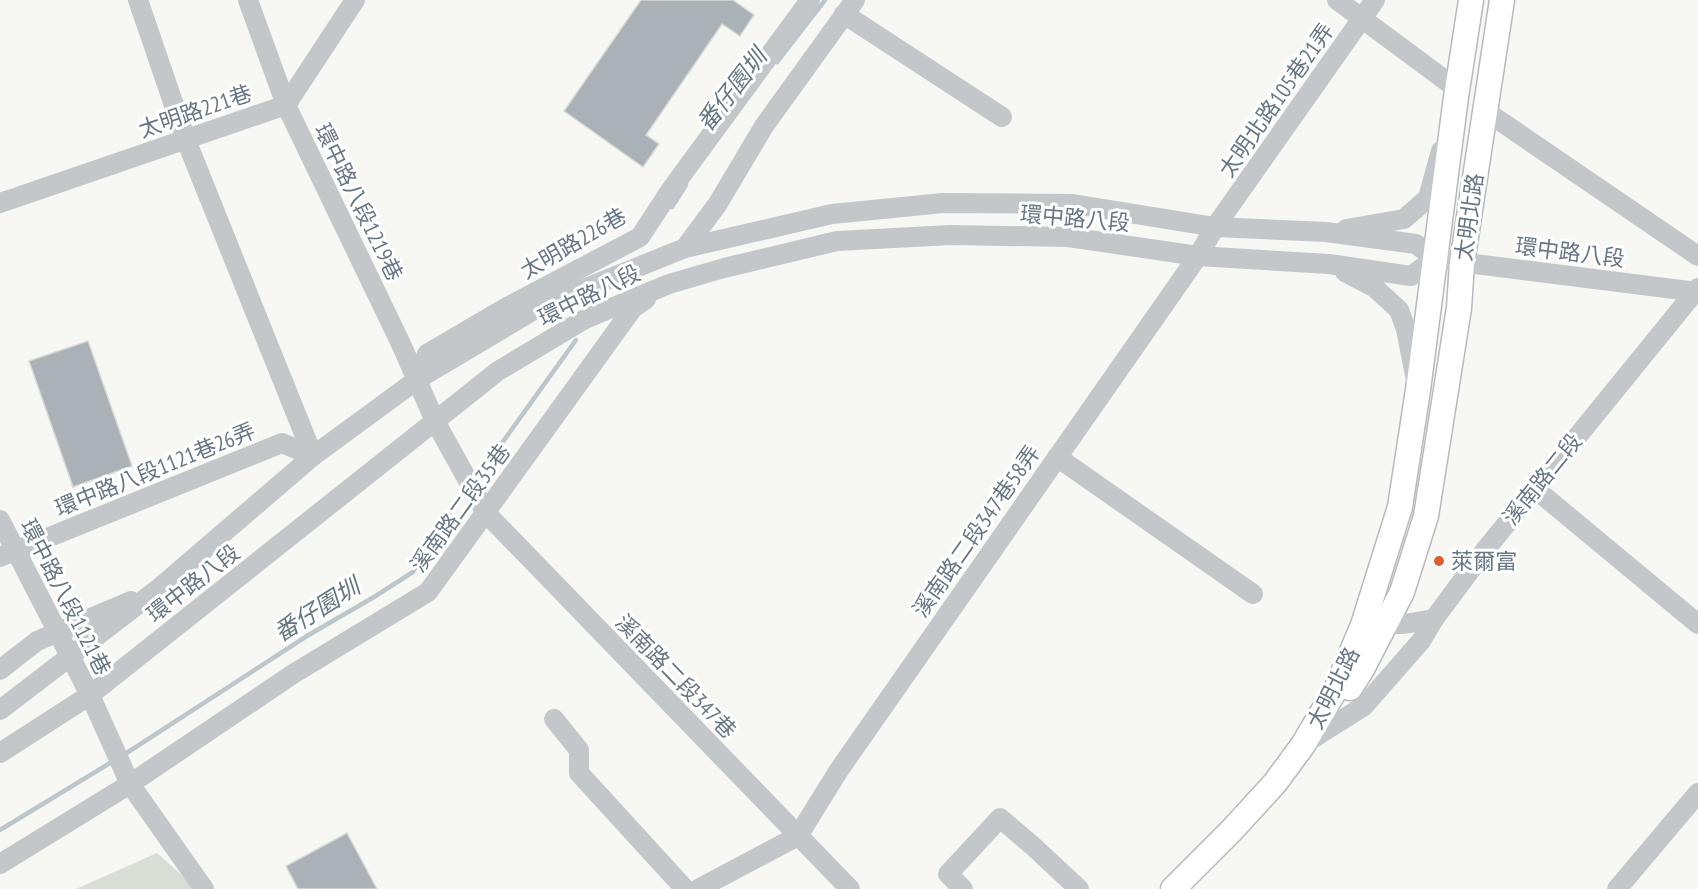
<svg xmlns="http://www.w3.org/2000/svg" width="1698" height="889" font-family="'PT Sans Narrow','Noto Sans TC',sans-serif">
<style>
.green{fill:#d8ded5}
.lines{fill:none;stroke-linecap:round;stroke-linejoin:round}
.stream{stroke:#bdc6cb;stroke-width:4.5}
.building{fill:#aab1b7;stroke:#d9d9d7;stroke-width:1.5}
.major-casing{stroke:#b6babe;stroke-width:27}
.minor{stroke:#c3c7ca;stroke-width:20}
.major{stroke:#fff;stroke-width:24}
.poi-dot{fill:#dd5f2f;stroke:#fff;stroke-width:2}
.labels{text-anchor:middle;stroke-width:6;stroke-linejoin:round;paint-order:stroke}
.street-label{font-size:22px;fill:#677684;stroke:#fff}
.poi-label{font-size:22px;fill:#677684;stroke:#fff;text-anchor:start}
.water-label{font-size:24px;font-style:italic;fill:#637780;stroke:#fff}
</style>
<rect width="100%" height="100%" fill="#f7f7f4"/>
<!-- green -->
<polygon class="green" points="157,853 197,889 76,889"/>
<g class="lines">
<!-- stream -->
<g class="stream">
<polyline points="777,62 825,0"/>
<polyline points="672,207 686,185"/>
<polyline points="474,482 576,340"/>
<polyline points="122,756 307,636 374,597 413,572 437,529 467,491"/>
<polyline points="0,830 115,760"/>
</g>
</g>
<!-- building -->
<g class="building">
<polygon points="641,0 733,0 754,15 740,36 722,24 646,135 659,144 643,167 564,111"/>
<polygon points="88,341 132,466 73,487 29,361"/>
<polygon points="347,833 377,889 298,889 286,866"/>
</g>
<g class="lines">
<defs>
<g id="major">
<polyline points="1350,688 1361,671 1402,592 1426,516 1459,308 1462,263 1502,0"/>
<polyline points="1173,889 1232,830 1275,783 1303,745 1337,687 1363,625 1400,507 1418,390 1456,97 1471,0"/>
</g>
</defs>
<!-- major casing -->
<use href="#major" class="major-casing"/>
<!-- minor -->
<g class="minor">
<polyline points="138,0 186,140 313,456"/>
<polyline points="248,0 286,105 401,344 435,421 486,513 850,889"/>
<polyline points="1337,0 1457,89"/>
<polyline points="844,14 1002,117"/>
<polyline points="1484,110 1698,256"/>
<polyline points="0,203 286,105 355,0"/>
<polyline points="1346,229 1404,219 1428,198 1441,151"/>
<polyline points="685,248 717,205 764,126 855,0"/>
<polyline points="1345,272 1374,287 1399,310 1406,329 1416,380"/>
<polyline points="418,379 427,354 509,306 640,237 670,191 810,0"/>
<polyline points="1057,457 1253,594"/>
<polyline points="1534,488 1698,624"/>
<polyline points="0,520 90,695 130,784 204,889"/>
<polyline points="0,557 282,443 313,456"/>
<polyline points="1374,624 1404,624 1434,619"/>
<polyline points="0,670 37,641 131,601"/>
<polyline points="0,710 158,589 313,456 418,379 539,307 685,248 832,214 943,203 1073,204 1215,227 1326,232 1416,244 1435,259 1698,292"/>
<polyline points="554,719 579,750 579,773 685,889"/>
<polyline points="1304,744 1364,706 1421,641 1434,619 1486,549 1698,288"/>
<polyline points="0,753 90,695 498,371 585,319 669,284 724,268 837,241 951,235 1068,237 1198,256 1329,264 1411,276 1435,259"/>
<polyline points="0,864 130,784 293,674 428,592 633,308 646,299"/>
<polyline points="698,889 798,836 839,770 1198,256 1215,227 1375,0"/>
<polyline points="963,889 948,874 1000,818 1034,847 1079,889"/>
<polyline points="1617,889 1698,793"/>
</g>
<!-- major -->
<use href="#major" class="major"/>
</g>
<!-- markers -->
<circle class="poi-dot" cx="1439" cy="561" r="6"/>
<g class="labels">
<!-- street labels -->
<g class="street-label">
<text transform="translate(1276 100) rotate(-55)" y="8">太明北路105巷21弄</text>
<text transform="translate(195 111) rotate(-19)" y="8">太明路221巷</text>
<text transform="translate(359 202) rotate(64)" y="8">環中路八段1219巷</text>
<text transform="translate(1469 217) rotate(-82)" y="8">太明北路</text>
<text transform="translate(1075 218) rotate(5)" y="8">環中路八段</text>
<text transform="translate(573 243) rotate(-30)" y="8">太明路226巷</text>
<text transform="translate(1570 252) rotate(7)" y="8">環中路八段</text>
<text transform="translate(589 295) rotate(-26)" y="8">環中路八段</text>
<text transform="translate(155 469) rotate(-22)" y="8">環中路八段1121巷26弄</text>
<text transform="translate(1542 479) rotate(-51)" y="8">溪南路二段</text>
<text transform="translate(460 508) rotate(-54)" y="8">溪南路二段35巷</text>
<text transform="translate(976 531) rotate(-55)" y="8">溪南路二段347巷58弄</text>
<text transform="translate(193 583) rotate(-38)" y="8">環中路八段</text>
<text transform="translate(66 597) rotate(63)" y="8">環中路八段1121巷</text>
<text transform="translate(676 676) rotate(46)" y="8">溪南路二段347巷</text>
<text transform="translate(1333 688) rotate(-63)" y="8">太明北路</text>
</g>
<!-- poi labels -->
<g class="poi-label">
<text x="1451" y="569">萊爾富</text>
</g>
<!-- water labels -->
<g class="water-label">
<text transform="translate(732 90) rotate(-52)" y="8">番仔園圳</text>
<text transform="translate(317 610) rotate(-32)" y="8">番仔園圳</text>
</g>
</g>
</svg>
